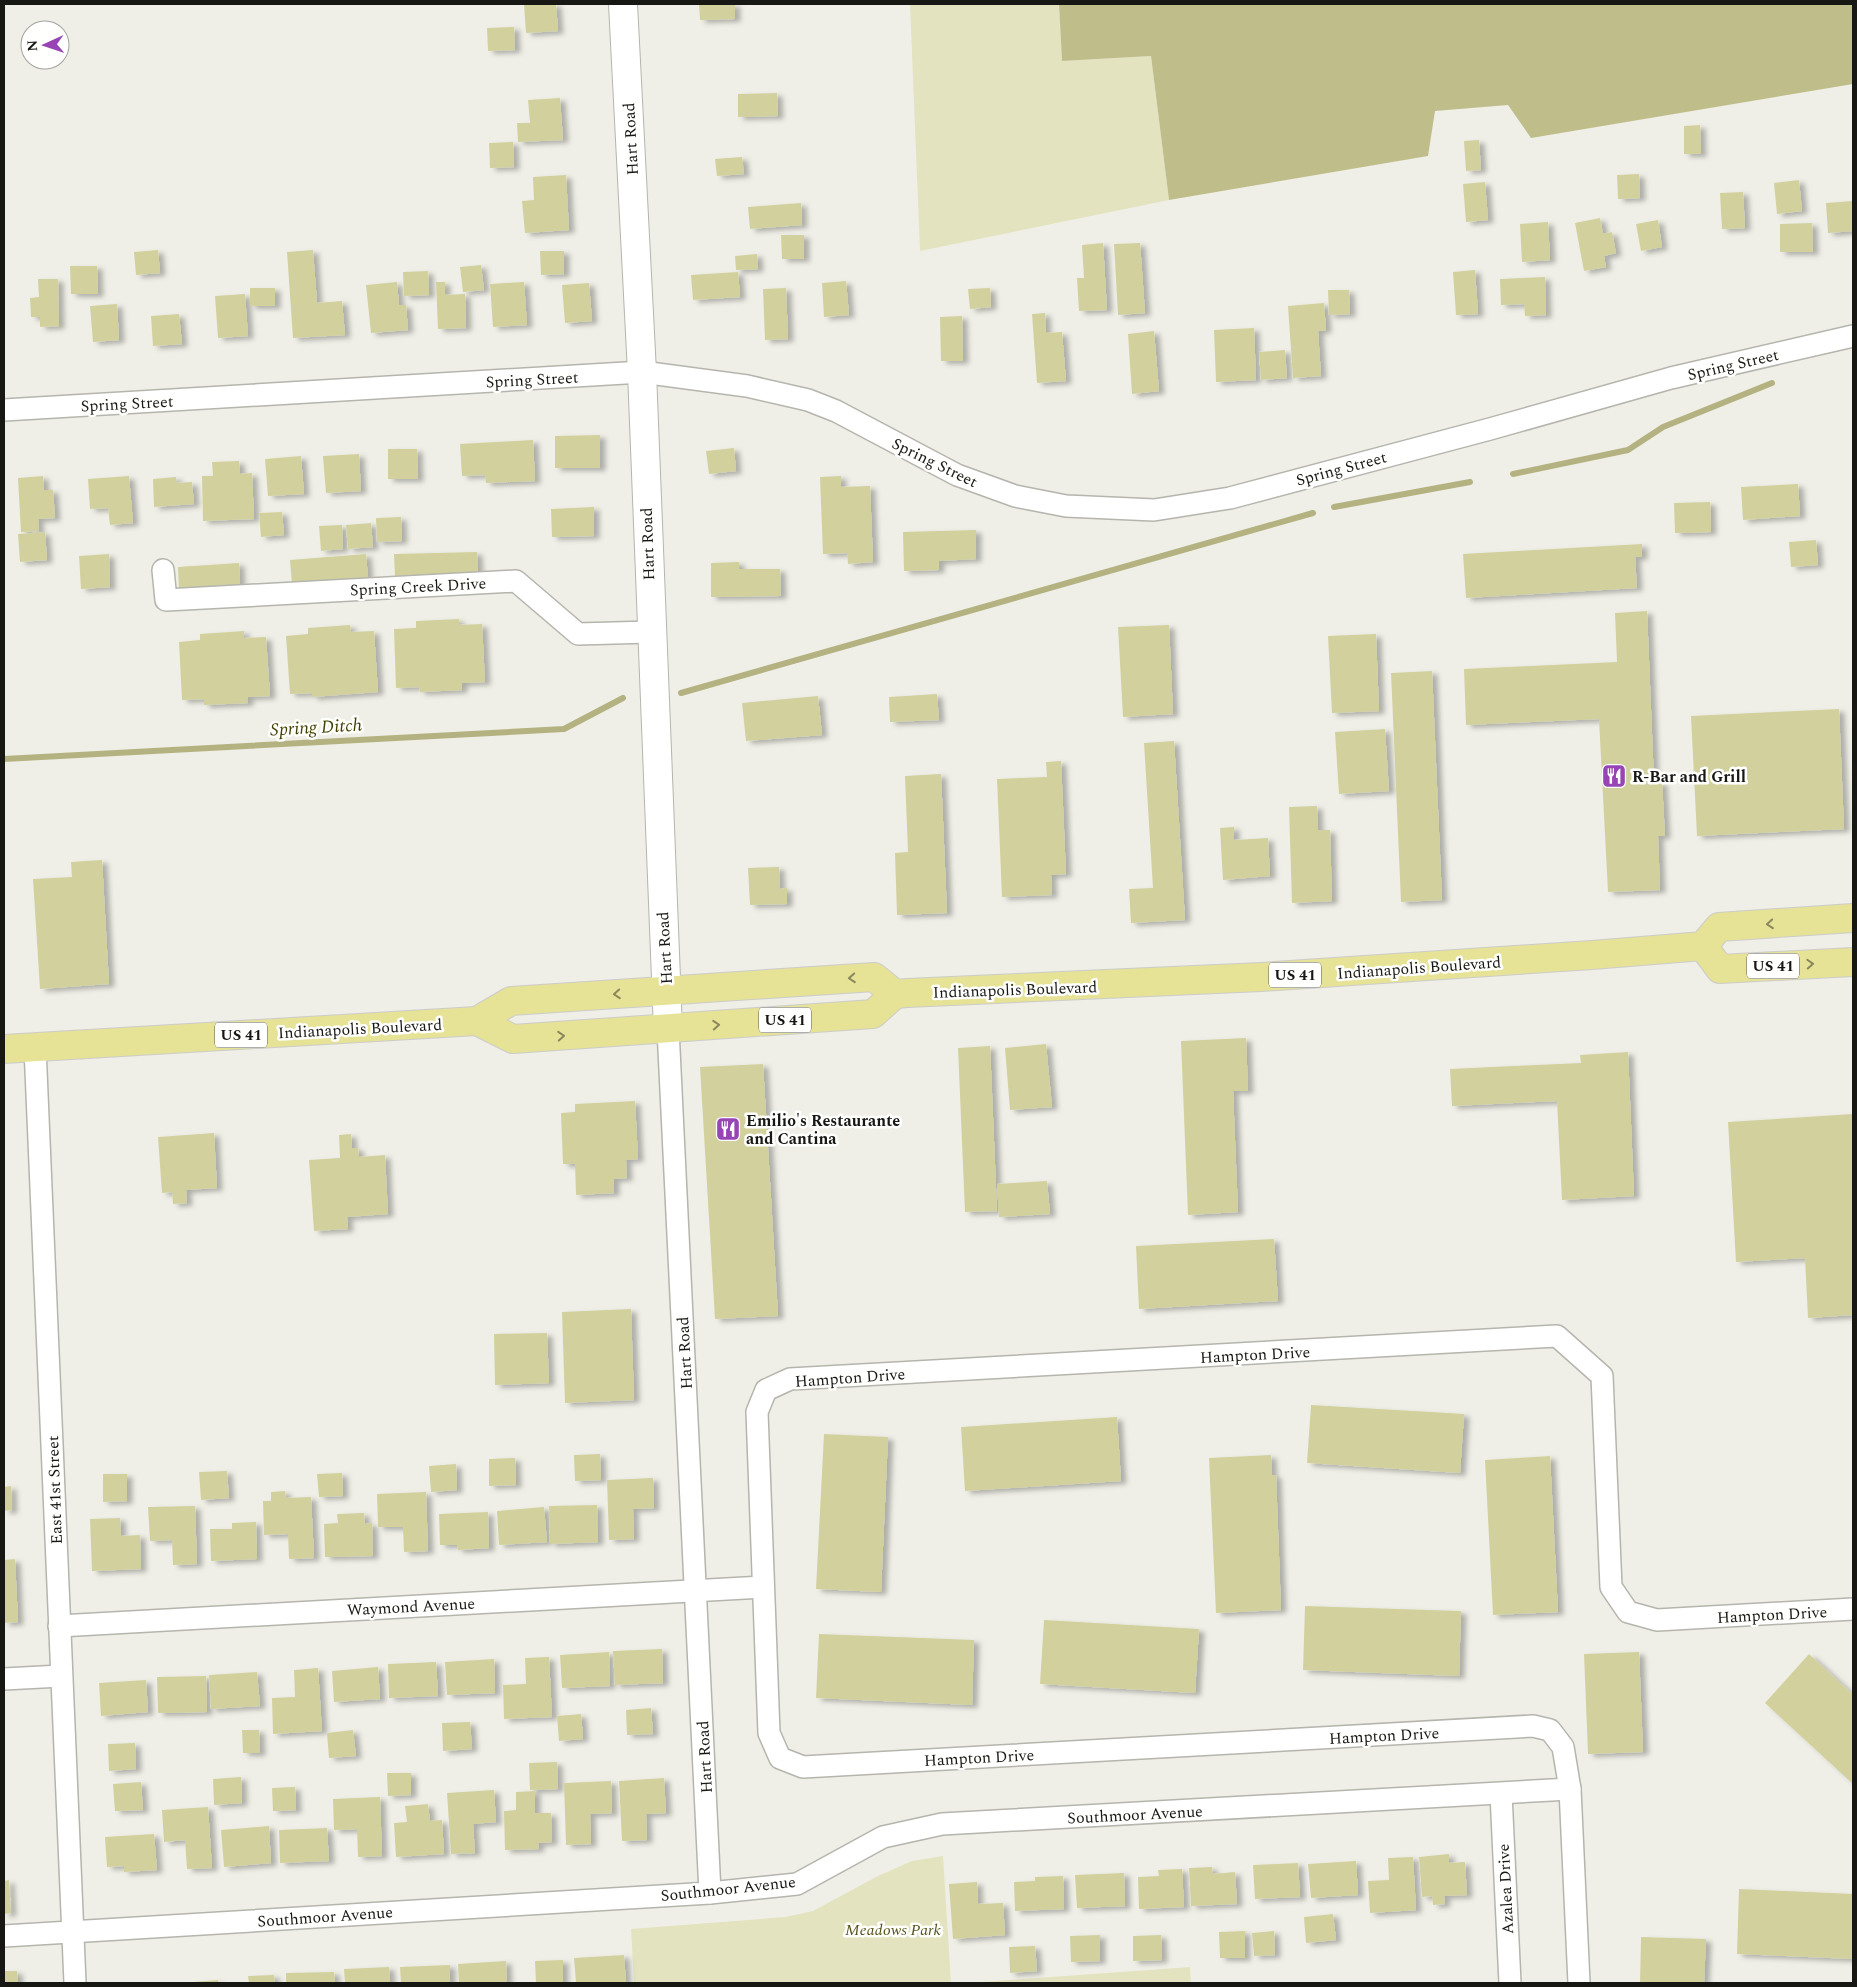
<svg xmlns="http://www.w3.org/2000/svg" width="1857" height="1987" font-family="Spectral,serif">
<style>
.green{fill:#e4e3c0}
.forest{fill:#bfbe8b}
.lines{fill:none;stroke-linecap:round;stroke-linejoin:round}
.stream{stroke:#b4b281;stroke-width:6}
.building{fill:#d2d19e;filter:url(#shadow)}
.minor-casing{stroke:#b5b5ae;stroke-width:24}
.tertiary-casing{stroke:#b5b5ae;stroke-width:30}
.trunk-casing{stroke:#cccccb;stroke-width:30}
.minor{stroke:#fff;stroke-width:21}
.tertiary{stroke:#fff;stroke-width:28}
.trunk{stroke:#e6e296;stroke-width:28}
.oneway{stroke:#89875c}
.labels{text-anchor:middle;stroke-width:5;stroke-linejoin:round;paint-order:stroke}
.shield{fill:#fffffe;stroke:#5d5d5a;stroke-width:1}
.shield-label{font-size:15px;font-weight:bold;fill:#171714}
.street-label{font-size:16px;fill:#171714;stroke:#fffffe}
.poi-label{font-size:16px;font-weight:bold;fill:#171714;stroke:#fffffe;text-anchor:start}
.park-label{font-size:16px;font-style:italic;fill:#57541a;stroke:#fffffe}
.water-label{font-size:18px;font-style:italic;fill:#423f00;stroke:#fffffe}
</style>
<defs>
<filter id="shadow"><feDropShadow dx="5.5" dy="3" stdDeviation="2.5" flood-color="#0004"/></filter>
</defs>
<rect width="100%" height="100%" fill="#efefe7"/>
<!-- green -->
<g class="green">
<polygon points="910,4 1059,4 1062,61 1151,56 1169,200 920,251"/>
<polygon points="943,1856 951,1983 634,1983 631,1929 785,1917 813,1911 878,1876 912,1861"/>
<polygon points="1190,1967 1191,1983 967,1983"/>
</g>
<!-- forest -->
<polygon class="forest" points="1059,4 1853,4 1853,84 1531,138 1508,105 1435,111 1428,156 1169,200 1151,56 1062,61"/>
<g class="lines">
<!-- stream -->
<g class="stream">
<polyline points="1513,474 1628,450 1663,427 1772,383"/>
<polyline points="1334,507 1470,482"/>
<polyline points="681,693 1313,513"/>
<polyline points="4,759 564,729 623,698"/>
</g>
</g>
<!-- building -->
<g class="building">
<polygon points="524,4 556,4 558,31 526,33"/>
<polygon points="699,4 735,4 735,19 700,20"/>
<polygon points="514,27 515,50 488,51 487,28"/>
<polygon points="777,93 778,116 738,117 738,94"/>
<polygon points="560,98 563,140 518,142 517,123 530,123 528,100"/>
<polygon points="1700,125 1701,154 1684,154 1684,126"/>
<polygon points="1479,140 1481,170 1466,171 1464,141"/>
<polygon points="513,142 514,167 490,168 489,143"/>
<polygon points="742,157 744,174 717,176 715,159"/>
<polygon points="1639,174 1640,198 1618,199 1617,175"/>
<polygon points="566,175 569,230 525,233 522,201 534,200 533,177"/>
<polygon points="1799,180 1802,211 1777,214 1774,183"/>
<polygon points="1485,182 1488,220 1466,222 1463,184"/>
<polygon points="1743,192 1745,228 1722,229 1720,193"/>
<polygon points="1853,201 1853,231 1828,233 1826,203"/>
<polygon points="801,203 802,225 750,229 748,207"/>
<polygon points="1600,218 1603,234 1612,232 1616,253 1604,256 1606,267 1584,271 1575,223"/>
<polygon points="1658,220 1662,247 1641,251 1636,224"/>
<polygon points="1548,222 1550,260 1522,262 1520,224"/>
<polygon points="1812,223 1813,252 1780,252 1780,224"/>
<polygon points="781,235 804,235 804,259 782,259"/>
<polygon points="1103,243 1107,310 1079,311 1077,278 1084,278 1082,245"/>
<polygon points="1140,243 1145,313 1118,315 1114,244"/>
<polygon points="158,250 160,273 136,275 134,252"/>
<polygon points="313,250 317,303 342,301 345,335 293,338 287,252"/>
<polygon points="540,251 564,251 564,274 541,275"/>
<polygon points="757,254 758,269 736,270 735,256"/>
<polygon points="481,265 484,290 463,292 460,267"/>
<polygon points="70,266 97,266 98,294 71,294"/>
<polygon points="1475,270 1478,314 1456,315 1453,272"/>
<polygon points="428,271 429,295 404,296 403,272"/>
<polygon points="738,272 740,297 693,300 691,275"/>
<polygon points="1545,277 1546,315 1525,316 1524,304 1501,305 1500,279"/>
<polygon points="38,279 58,279 59,326 40,327 40,317 31,317 30,298 39,297"/>
<polygon points="846,281 849,315 824,317 822,283"/>
<polygon points="397,282 399,305 406,305 408,330 371,333 366,285"/>
<polygon points="436,282 445,282 445,295 465,294 466,328 438,329"/>
<polygon points="524,282 527,325 493,327 490,284"/>
<polygon points="589,283 592,321 565,323 562,285"/>
<rect x="250" y="288" width="25" height="18"/>
<polygon points="786,288 788,339 765,340 763,289"/>
<polygon points="990,288 991,307 970,309 968,289"/>
<polygon points="1328,290 1349,290 1350,314 1329,315"/>
<polygon points="245,294 248,336 218,338 215,296"/>
<polygon points="1324,303 1326,330 1318,331 1321,376 1293,378 1288,306"/>
<polygon points="117,304 119,340 93,342 90,306"/>
<polygon points="1045,313 1046,333 1062,332 1066,381 1037,383 1032,314"/>
<polygon points="179,314 182,344 153,346 151,316"/>
<polygon points="962,316 963,361 941,361 940,317"/>
<polygon points="1254,328 1256,380 1216,382 1214,330"/>
<polygon points="1154,331 1159,391 1132,394 1128,334"/>
<polygon points="1285,350 1287,378 1261,380 1259,352"/>
<polygon points="600,435 600,468 555,468 555,436"/>
<polygon points="533,440 535,481 486,483 485,475 462,476 460,444"/>
<polygon points="734,448 736,471 709,474 706,451"/>
<polygon points="388,449 417,449 418,479 388,479"/>
<polygon points="359,454 361,491 326,493 323,456"/>
<polygon points="301,456 304,494 268,496 265,459"/>
<polygon points="239,461 240,474 252,473 254,519 203,521 202,476 213,476 212,462"/>
<polygon points="43,476 44,490 53,490 55,518 38,519 39,531 21,532 18,478"/>
<polygon points="129,476 133,523 110,525 108,508 90,509 88,479"/>
<polygon points="841,476 841,487 870,486 873,562 848,564 847,553 823,554 820,477"/>
<polygon points="176,477 177,483 192,482 194,504 154,507 153,479"/>
<polygon points="1798,484 1800,516 1743,520 1741,487"/>
<polygon points="1710,502 1711,532 1675,533 1674,503"/>
<polygon points="594,507 594,536 552,537 551,509"/>
<polygon points="282,512 284,535 261,537 259,513"/>
<polygon points="401,517 402,541 377,542 376,518"/>
<polygon points="371,523 373,547 348,549 346,525"/>
<polygon points="342,525 343,549 321,551 319,526"/>
<polygon points="976,530 976,559 939,561 939,570 904,571 903,532"/>
<polygon points="45,532 47,560 20,562 18,534"/>
<polygon points="1816,540 1818,565 1791,567 1789,542"/>
<polygon points="1642,544 1642,557 1635,557 1637,588 1466,598 1463,554"/>
<polygon points="477,552 478,573 395,576 394,554"/>
<polygon points="109,554 110,587 81,589 79,556"/>
<polygon points="366,554 368,578 292,584 290,560"/>
<polygon points="739,562 739,569 780,569 781,596 711,597 711,563"/>
<polygon points="239,563 240,585 179,589 178,567"/>
<polygon points="1647,611 1654,782 1662,782 1665,836 1658,836 1660,890 1608,892 1599,719 1466,725 1464,669 1617,662 1615,613"/>
<polygon points="459,619 459,625 482,624 485,682 462,683 462,690 420,692 419,687 396,688 394,629 416,628 416,621"/>
<polygon points="350,625 351,632 374,631 378,692 312,697 312,693 290,694 286,636 308,634 308,628"/>
<polygon points="1169,625 1173,714 1123,717 1118,627"/>
<polygon points="244,631 244,638 266,637 270,696 248,697 248,703 204,705 204,699 182,700 179,642 200,640 200,634"/>
<polygon points="1376,634 1379,711 1332,713 1328,636"/>
<polygon points="1432,671 1442,900 1401,902 1391,673"/>
<polygon points="937,694 939,720 890,722 889,697"/>
<polygon points="818,696 822,735 746,741 742,703"/>
<polygon points="1839,709 1844,829 1697,836 1691,716"/>
<polygon points="1385,729 1389,791 1339,794 1335,732"/>
<polygon points="1174,741 1185,920 1131,923 1129,889 1153,888 1144,743"/>
<polygon points="1061,761 1066,874 1051,875 1052,895 1002,897 997,779 1047,777 1046,762"/>
<polygon points="941,774 947,913 897,915 895,853 908,852 905,776"/>
<polygon points="1317,806 1318,830 1330,830 1332,901 1292,903 1289,807"/>
<polygon points="1234,827 1234,840 1268,838 1270,876 1223,880 1220,828"/>
<polygon points="102,860 109,984 40,989 33,879 72,877 71,862"/>
<polygon points="779,867 780,889 787,888 787,904 750,905 748,868"/>
<polygon points="1246,1038 1248,1091 1233,1091 1238,1212 1188,1215 1181,1041"/>
<polygon points="1046,1044 1052,1107 1010,1110 1005,1048"/>
<polygon points="990,1046 997,1211 965,1212 958,1048"/>
<polygon points="1628,1052 1634,1196 1562,1200 1557,1101 1452,1106 1450,1069 1581,1063 1580,1055"/>
<polygon points="763,1064 778,1316 715,1319 700,1067"/>
<polygon points="635,1101 638,1159 626,1160 627,1178 614,1179 614,1193 576,1195 575,1164 563,1164 561,1113 575,1112 575,1104"/>
<polygon points="1853,1114 1853,1315 1808,1318 1805,1258 1736,1262 1728,1122"/>
<polygon points="214,1133 217,1188 186,1190 187,1203 173,1204 172,1192 162,1193 158,1137"/>
<polygon points="351,1134 352,1148 358,1148 359,1157 385,1155 388,1214 347,1217 348,1229 314,1231 309,1160 340,1158 339,1135"/>
<polygon points="1047,1181 1050,1214 999,1217 997,1184"/>
<polygon points="1274,1239 1278,1301 1139,1309 1136,1246"/>
<polygon points="631,1309 634,1400 565,1403 562,1312"/>
<polygon points="547,1333 549,1383 495,1385 494,1334"/>
<polygon points="1311,1405 1464,1414 1460,1473 1307,1463"/>
<polygon points="1117,1417 1121,1481 965,1491 961,1427"/>
<polygon points="824,1434 888,1437 881,1592 816,1589"/>
<polygon points="600,1454 601,1480 575,1481 574,1455"/>
<polygon points="1271,1455 1272,1475 1276,1475 1281,1610 1216,1613 1209,1458"/>
<polygon points="1550,1456 1558,1612 1493,1615 1485,1460"/>
<polygon points="515,1458 516,1485 489,1486 489,1459"/>
<polygon points="456,1464 457,1490 431,1492 429,1466"/>
<polygon points="227,1471 229,1498 201,1500 199,1472"/>
<polygon points="342,1473 343,1496 319,1497 317,1474"/>
<polygon points="103,1474 127,1474 127,1501 103,1502"/>
<polygon points="653,1478 654,1508 633,1509 634,1539 609,1540 607,1480"/>
<polygon points="11,1486 12,1510 4,1511 4,1487"/>
<polygon points="285,1491 286,1498 311,1497 314,1558 289,1559 288,1534 264,1535 263,1501 271,1501 271,1492"/>
<polygon points="426,1492 428,1551 404,1552 403,1527 378,1527 377,1494"/>
<polygon points="597,1505 598,1542 550,1544 549,1506"/>
<polygon points="195,1506 197,1564 173,1565 172,1540 150,1541 148,1507"/>
<polygon points="544,1507 547,1542 499,1545 497,1511"/>
<polygon points="488,1512 489,1548 458,1550 457,1545 440,1545 439,1514"/>
<polygon points="364,1513 365,1524 372,1523 373,1556 325,1557 324,1524 338,1523 337,1514"/>
<polygon points="120,1518 121,1536 140,1535 141,1569 92,1571 90,1519"/>
<polygon points="256,1522 257,1559 211,1561 210,1529 232,1529 232,1523"/>
<polygon points="15,1559 18,1622 4,1623 4,1560"/>
<polygon points="1305,1606 1461,1611 1459,1676 1303,1670"/>
<polygon points="1044,1620 1199,1629 1195,1693 1040,1684"/>
<polygon points="819,1634 974,1640 972,1705 816,1698"/>
<polygon points="662,1649 663,1683 615,1685 613,1651"/>
<polygon points="609,1652 610,1686 562,1688 560,1655"/>
<polygon points="1639,1652 1643,1752 1588,1754 1584,1654"/>
<polygon points="1809,1654 1853,1695 1853,1784 1765,1703"/>
<polygon points="549,1657 552,1717 504,1719 503,1685 526,1684 525,1658"/>
<polygon points="494,1659 495,1693 447,1695 445,1662"/>
<polygon points="436,1662 438,1696 389,1698 388,1664"/>
<polygon points="378,1667 380,1699 334,1702 332,1671"/>
<polygon points="318,1668 322,1731 273,1734 272,1698 295,1697 294,1670"/>
<polygon points="257,1672 260,1706 211,1709 209,1675"/>
<polygon points="206,1676 207,1712 158,1713 157,1677"/>
<polygon points="146,1680 148,1712 101,1716 99,1683"/>
<polygon points="651,1708 653,1734 627,1735 626,1710"/>
<polygon points="581,1714 583,1739 559,1741 557,1716"/>
<polygon points="470,1722 472,1749 443,1751 442,1723"/>
<polygon points="242,1730 259,1730 260,1753 243,1753"/>
<polygon points="353,1730 356,1756 329,1758 327,1733"/>
<polygon points="135,1743 136,1769 109,1771 108,1744"/>
<polygon points="557,1762 558,1789 530,1790 529,1763"/>
<polygon points="387,1773 411,1773 411,1795 388,1796"/>
<polygon points="241,1777 242,1803 214,1805 213,1779"/>
<polygon points="664,1778 666,1813 646,1814 647,1840 622,1841 619,1781"/>
<polygon points="611,1781 612,1813 590,1814 591,1844 566,1845 564,1783"/>
<polygon points="141,1782 143,1810 115,1811 113,1784"/>
<polygon points="295,1787 296,1810 273,1811 272,1788"/>
<polygon points="494,1790 496,1822 473,1824 475,1853 451,1854 447,1793"/>
<polygon points="535,1791 535,1813 551,1813 552,1842 538,1843 539,1849 505,1850 504,1811 516,1810 516,1792"/>
<polygon points="380,1797 382,1856 358,1857 357,1829 334,1830 333,1799"/>
<polygon points="428,1804 430,1821 442,1820 444,1854 396,1857 394,1823 407,1822 405,1806"/>
<polygon points="208,1807 212,1868 187,1869 185,1840 164,1842 162,1810"/>
<polygon points="269,1826 271,1863 224,1867 221,1830"/>
<polygon points="327,1828 329,1861 280,1863 279,1830"/>
<polygon points="154,1834 157,1870 124,1872 124,1866 107,1867 105,1837"/>
<polygon points="1449,1854 1449,1863 1465,1862 1467,1895 1444,1896 1445,1904 1433,1905 1432,1896 1422,1897 1419,1857"/>
<polygon points="1413,1857 1416,1910 1370,1913 1368,1881 1389,1880 1388,1858"/>
<polygon points="1356,1861 1358,1895 1311,1898 1308,1864"/>
<polygon points="1298,1863 1300,1897 1255,1899 1253,1865"/>
<polygon points="1212,1867 1213,1874 1235,1872 1237,1904 1191,1906 1189,1868"/>
<polygon points="1182,1869 1184,1907 1139,1909 1138,1877 1159,1876 1158,1870"/>
<polygon points="1124,1873 1125,1906 1077,1908 1075,1875"/>
<polygon points="1063,1876 1064,1909 1015,1911 1014,1882 1035,1881 1035,1877"/>
<polygon points="9,1880 11,1913 4,1914 4,1881"/>
<polygon points="977,1882 978,1904 1003,1903 1005,1935 953,1939 949,1884"/>
<polygon points="1739,1889 1853,1894 1853,1959 1737,1954"/>
<polygon points="1333,1914 1336,1940 1306,1943 1304,1917"/>
<polygon points="1245,1931 1245,1958 1220,1958 1219,1932"/>
<polygon points="1274,1931 1275,1955 1254,1956 1252,1933"/>
<polygon points="1100,1935 1100,1961 1071,1962 1070,1936"/>
<polygon points="1161,1935 1162,1960 1133,1961 1133,1936"/>
<polygon points="1641,1937 1706,1939 1704,1983 1640,1983"/>
<polygon points="1035,1946 1037,1971 1010,1973 1009,1947"/>
<polygon points="624,1955 626,1983 576,1983 574,1958"/>
<polygon points="563,1960 563,1983 536,1983 535,1961"/>
<polygon points="506,1961 507,1983 459,1983 458,1964"/>
<polygon points="450,1965 450,1983 401,1983 400,1967"/>
<polygon points="389,1967 390,1983 345,1983 344,1969"/>
<polygon points="4,1971 17,1971 18,1983 4,1983"/>
<polygon points="334,1972 335,1983 286,1983 286,1973"/>
<polygon points="274,1975 275,1983 249,1983 248,1976"/>
<polygon points="218,1980 218,1983 192,1983 192,1982"/>
</g>
<g class="lines">
<defs>
<g id="minor">
<polyline points="4,410 642,372 747,386 808,400 836,411 957,475 1015,496 1066,506 1154,510 1230,498 1490,429 1671,378 1853,336"/>
<polyline points="163,570 166,600 516,581 578,634 650,632"/>
<polyline points="668,1029 710,1893"/>
<polyline points="35,1047 75,1983"/>
<polyline points="59,1626 763,1587"/>
<polyline points="4,1679 61,1676"/>
<polyline points="1501,1794 1510,1983"/>
<polyline points="4,1936 710,1893 797,1884 883,1837 942,1824 1570,1789"/>
<polyline points="1579,1983 1570,1789 1563,1747 1550,1730 1533,1726 803,1767 780,1758 769,1733 757,1412 766,1390 790,1379 1557,1336 1602,1376 1611,1587 1628,1612 1657,1620 1853,1609"/>
</g>
<polyline id="tertiary" points="623,4 642,372 668,1029"/>
<g id="trunk">
<polyline points="1703,946 1720,969 1853,962"/>
<polyline points="477,1021 513,1039 873,1014 895,994"/>
<polyline points="4,1049 477,1021 511,1001 874,977 895,994 907,993 1261,977 1592,955 1703,946 1719,927 1853,918"/>
</g>
</defs>
<!-- minor casing -->
<use href="#minor" class="minor-casing"/>
<!-- tertiary casing -->
<use href="#tertiary" class="tertiary-casing"/>
<!-- trunk casing -->
<use href="#trunk" class="trunk-casing"/>
<!-- minor -->
<use href="#minor" class="minor"/>
<!-- tertiary -->
<use href="#tertiary" class="tertiary"/>
<!-- trunk -->
<use href="#trunk" class="trunk"/>
</g>
<!-- one-way arrows -->
<defs><path id="oneway-chevron" d="M-2-3.5L2.5 0L-2 3.5" fill="none" stroke-width="1.6" stroke-linecap="round" stroke-linejoin="round" transform="scale(1.25)"/></defs>
<g class="oneway">
<use href="#oneway-chevron" transform="translate(1770 924) rotate(176)"/>
<use href="#oneway-chevron" transform="translate(1810 964) rotate(-3)"/>
<use href="#oneway-chevron" transform="translate(852 978) rotate(176)"/>
<use href="#oneway-chevron" transform="translate(617 994) rotate(176)"/>
<use href="#oneway-chevron" transform="translate(716 1025) rotate(-4)"/>
<use href="#oneway-chevron" transform="translate(561 1036) rotate(-4)"/>
</g>
<!-- icons -->
<defs>
<symbol id="restaurant-square" viewBox="-11 -11 22 22"><rect x="-9" y="-9" width="18" height="18" rx="4" fill="#9745b4" stroke="#fffffe"/><path d="M-5-6h1v4h1v-4h1v4h1v-4h1v5L-1.5 .5V6h-2V.5L-5-1ZM5-6V6H3V1.5H1.5Q1.5-4 5-6Z" fill="#fff"/></symbol>
</defs>
<g fill-rule="evenodd">
<use href="#restaurant-square" x="1600" y="762" width="28" height="28"/>
<use href="#restaurant-square" x="714" y="1115" width="28" height="28"/>
</g>
<g class="labels">
<!-- shield labels -->
<g class="shield">
<rect x="1747" y="953.5" width="52" height="25" rx="4"/>
<rect x="1269" y="962.5" width="52" height="25" rx="4"/>
<rect x="759" y="1007.5" width="52" height="25" rx="4"/>
<rect x="215" y="1022.5" width="52" height="25" rx="4"/>
</g>
<g class="shield-label">
<text x="1773" y="971">US 41</text>
<text x="1295" y="980">US 41</text>
<text x="785" y="1025">US 41</text>
<text x="241" y="1040">US 41</text>
</g>
<!-- street labels -->
<g class="street-label">
<text transform="translate(630 139) rotate(-93)" y="6">Hart Road</text>
<text transform="translate(1733 364) rotate(-13)" y="6">Spring Street</text>
<text transform="translate(532 379) rotate(-3)" y="6">Spring Street</text>
<text transform="translate(127 403) rotate(-3)" y="6">Spring Street</text>
<text transform="translate(935 462) rotate(26)" y="6">Spring Street</text>
<text transform="translate(1341 468) rotate(-15)" y="6">Spring Street</text>
<text transform="translate(647 544) rotate(-92)" y="6">Hart Road</text>
<text transform="translate(418 586) rotate(-3)" y="6">Spring Creek Drive</text>
<text transform="translate(664 948) rotate(-93)" y="6">Hart Road</text>
<text transform="translate(1419 967) rotate(-4)" y="6">Indianapolis Boulevard</text>
<text transform="translate(1015 989) rotate(-2)" y="6">Indianapolis Boulevard</text>
<text transform="translate(360 1028) rotate(-3)" y="6">Indianapolis Boulevard</text>
<text transform="translate(684 1353) rotate(-93)" y="6">Hart Road</text>
<text transform="translate(1255 1354) rotate(-3)" y="6">Hampton Drive</text>
<text transform="translate(850 1377) rotate(-4)" y="6">Hampton Drive</text>
<text transform="translate(54 1490) rotate(-92)" y="6">East 41st Street</text>
<text transform="translate(411 1606) rotate(-3)" y="6">Waymond Avenue</text>
<text transform="translate(1772 1614) rotate(-3)" y="6">Hampton Drive</text>
<text transform="translate(1384 1735) rotate(-3)" y="6">Hampton Drive</text>
<text transform="translate(704 1757) rotate(-93)" y="6">Hart Road</text>
<text transform="translate(979 1757) rotate(-3)" y="6">Hampton Drive</text>
<text transform="translate(1135 1814) rotate(-3)" y="6">Southmoor Avenue</text>
<text transform="translate(728 1888) rotate(-6)" y="6">Southmoor Avenue</text>
<text transform="translate(1505 1889) rotate(-93)" y="6">Azalea Drive</text>
<text transform="translate(325 1916) rotate(-4)" y="6">Southmoor Avenue</text>
</g>
<!-- poi labels -->
<g class="poi-label">
<text x="1632" y="782">R-Bar and Grill</text>
<text x="746" y="1126">Emilio's Restaurante<tspan x="746" dy="18">and Cantina</tspan></text>
</g>
<!-- park labels -->
<g class="park-label">
<text x="893" y="1935">Meadows Park</text>
</g>
<!-- water labels -->
<g class="water-label">
<text transform="translate(316 727) rotate(-3)" y="6">Spring Ditch</text>
</g>
</g>
<!-- border -->
<rect width="1857" height="1987" fill="none" stroke="#171714" stroke-width="10"/>
<!-- north arrow -->
<g transform="translate(45 45) rotate(267)"><circle r="24" fill="#fffffe" stroke="#a2a2a0"/>
<path d="M0-4L9 19L0 12L-9 19Z" fill="#9745b4"/>
<text y="-8" font-size="14" font-weight="bold" text-anchor="middle" fill="#171714">N</text>
</g>
</svg>
